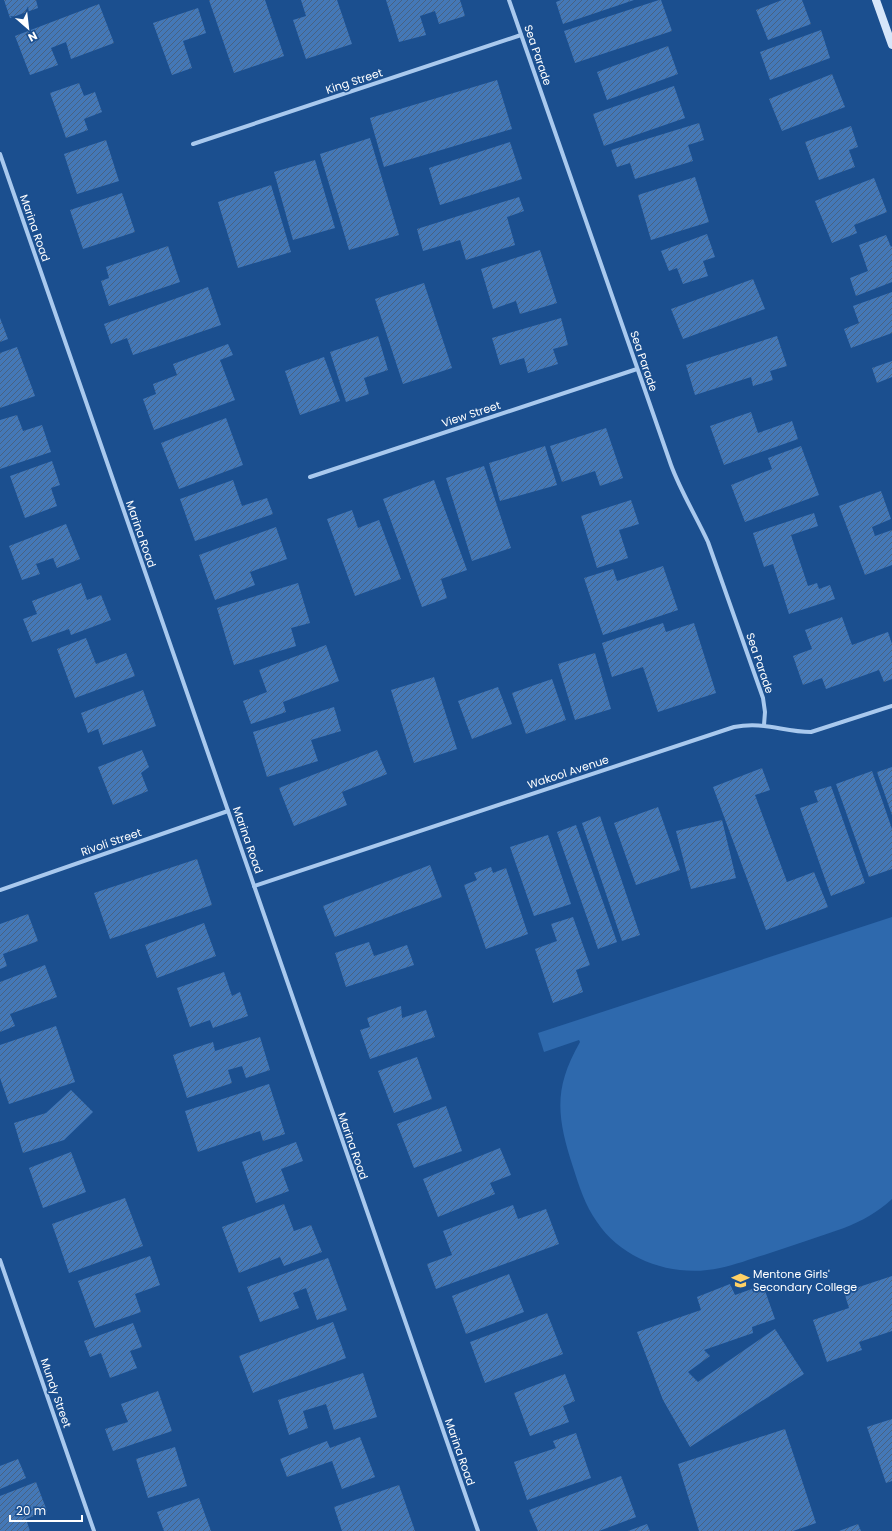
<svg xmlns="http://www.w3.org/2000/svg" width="892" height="1531" font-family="Poppins,sans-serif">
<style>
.park{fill:#2e69ad}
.building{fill:url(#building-hatch)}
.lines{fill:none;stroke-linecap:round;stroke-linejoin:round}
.street{stroke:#a9c9ee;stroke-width:4}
.secondary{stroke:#d6e6fa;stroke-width:8}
.labels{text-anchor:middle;stroke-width:3.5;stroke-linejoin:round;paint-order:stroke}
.street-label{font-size:11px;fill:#fff;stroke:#1b4f8f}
.poi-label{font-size:11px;fill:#fff;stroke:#1b4f8f;text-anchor:start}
</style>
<defs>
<pattern id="building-hatch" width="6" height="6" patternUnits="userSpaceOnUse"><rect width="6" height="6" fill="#4478b7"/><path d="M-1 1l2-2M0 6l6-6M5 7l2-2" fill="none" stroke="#486282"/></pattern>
</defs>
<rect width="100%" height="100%" fill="#1b4f8f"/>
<!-- park -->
<path class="park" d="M892,917V1199C878,1212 862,1221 844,1228C818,1237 791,1246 764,1255C750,1259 735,1265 720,1268C675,1278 623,1261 597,1222C585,1205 579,1186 573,1167C557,1117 553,1089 580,1042L579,1040L544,1052L538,1033Z"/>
<!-- building -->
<g class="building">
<polygon points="4,0 36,0 38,8 10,18"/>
<polygon points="209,0 265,0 284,56 234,73"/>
<polygon points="301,0 337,0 352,44 306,59 293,20 306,16"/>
<polygon points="386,0 460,0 465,16 439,24 435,11 420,16 426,35 399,42"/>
<polygon points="561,0 634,0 563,24 556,2"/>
<polygon points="659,0 661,0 672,31 575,63 564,31"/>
<polygon points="782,0 802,0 811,24 768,40 756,10"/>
<polygon points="99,4 114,43 71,59 66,42 51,48 58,65 30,75 15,36"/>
<polygon points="198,8 206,33 183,41 192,68 172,75 153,23"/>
<polygon points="821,30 830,58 770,80 760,52"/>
<polygon points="668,46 678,74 607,100 597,72"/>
<polygon points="832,74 845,107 782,131 769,99"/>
<polygon points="497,80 512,129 384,167 370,118"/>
<polygon points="79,83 84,96 95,92 102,112 84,119 88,130 66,138 50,93"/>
<polygon points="674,86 685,118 604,146 593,114"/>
<polygon points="699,123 704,140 688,145 693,161 635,179 630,163 617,167 611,150"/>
<polygon points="851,126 858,147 849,150 855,167 819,180 805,142"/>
<polygon points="370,138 399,235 349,250 320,154"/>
<polygon points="106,140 119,181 77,194 64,154"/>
<polygon points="510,142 522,179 440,205 429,168"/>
<polygon points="315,160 335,228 293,240 274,172"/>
<polygon points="695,177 709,222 651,240 638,195"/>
<polygon points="874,178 887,212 854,225 857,233 832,243 815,201"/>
<polygon points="271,185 291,252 238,268 218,202"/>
<polygon points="122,193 135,232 83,249 70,210"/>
<polygon points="519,197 524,211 507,217 515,245 466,260 460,240 423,251 417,229"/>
<polygon points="707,234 715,257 703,261 708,276 683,284 677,268 669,271 661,251"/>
<polygon points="886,235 891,247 892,246 892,282 856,296 850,278 868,271 859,245"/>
<polygon points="168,246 180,282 109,306 101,281 109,278 106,267"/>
<polygon points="540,250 557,303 520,314 516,301 493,309 481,269"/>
<polygon points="753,279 765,309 683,339 671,309"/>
<polygon points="424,283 452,368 403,384 375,299"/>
<polygon points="208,287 221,325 133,355 127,338 111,344 104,324"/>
<polygon points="892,292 892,333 851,348 844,329 859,323 853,306"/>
<polygon points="0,318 8,339 0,342"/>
<polygon points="561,318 568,345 553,349 558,364 528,373 524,358 500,365 492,338"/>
<polygon points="378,336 388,370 364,378 369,394 346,402 330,352"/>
<polygon points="777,336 787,366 770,371 773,380 753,386 751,377 695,395 686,365"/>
<polygon points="228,344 233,355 220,360 235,400 154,430 143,399 156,394 153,384 177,375 173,364"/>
<polygon points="17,347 35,396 0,408 0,353"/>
<polygon points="324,357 340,401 300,415 285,371"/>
<polygon points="892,361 892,377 877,383 872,368"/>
<polygon points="751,412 758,433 792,421 798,439 724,465 710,426"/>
<polygon points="17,415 23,431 42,425 51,452 0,469 0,420"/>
<polygon points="226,418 243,465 179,489 161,443"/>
<polygon points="606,428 623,478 600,486 595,471 562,482 550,446"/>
<polygon points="545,446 557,485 500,501 489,463"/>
<polygon points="801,446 819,495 745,522 731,485 772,469 768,458"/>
<polygon points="52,461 60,485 51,488 57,506 25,518 10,476"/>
<polygon points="484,466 511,548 472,561 446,478"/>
<polygon points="233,480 242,506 267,498 273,514 195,541 180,499"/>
<polygon points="434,480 467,570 441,579 447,598 422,607 383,499"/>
<polygon points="881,491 891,519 872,527 875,536 892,530 892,565 865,575 839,506"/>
<polygon points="631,500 639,524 619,530 628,558 597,568 581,516"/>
<polygon points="352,510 358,528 379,520 401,579 355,596 327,519"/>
<polygon points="814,513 818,526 791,535 808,586 817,583 819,589 830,585 835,599 789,614 773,564 764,567 753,533"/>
<polygon points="66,524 80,559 57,568 53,558 36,564 40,574 22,580 9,546"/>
<polygon points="276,527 287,559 250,572 255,585 215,600 199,555"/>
<polygon points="663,566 678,610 603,635 584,578 613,569 617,581"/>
<polygon points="81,583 87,600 101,595 111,620 71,635 69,629 32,642 23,619 37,614 32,601"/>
<polygon points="298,583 310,623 291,628 296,646 234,665 217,608"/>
<polygon points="842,617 852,645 888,632 892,644 892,679 884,682 879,670 826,689 822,678 803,685 793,656 812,649 805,630"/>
<polygon points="663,623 666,632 694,623 716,693 658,712 643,667 612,677 602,643"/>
<polygon points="86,638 96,664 126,653 135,676 75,698 57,649"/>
<polygon points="326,645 339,681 283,702 286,712 251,724 243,701 267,692 259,670"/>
<polygon points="595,653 611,709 575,720 558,664"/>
<polygon points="434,677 457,749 414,763 391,690"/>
<polygon points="552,679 566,720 526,734 512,693"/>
<polygon points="498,687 512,724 472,739 458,701"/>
<polygon points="143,690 156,726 103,745 98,729 88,733 81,713"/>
<polygon points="334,707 341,731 311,740 318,761 267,777 253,732"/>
<polygon points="142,750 149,767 141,773 148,791 113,805 98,767"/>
<polygon points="377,750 387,774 342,792 347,805 294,826 279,788"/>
<polygon points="892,767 892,815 877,772"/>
<polygon points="762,768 770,790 755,795 787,882 814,872 828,907 766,930 713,787"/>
<polygon points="872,771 892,829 892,869 869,877 836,784"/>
<polygon points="831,786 865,883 831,896 800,808 818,802 814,791"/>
<polygon points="658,807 680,870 636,885 614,823"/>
<polygon points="600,816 640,935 622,941 582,823"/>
<polygon points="722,820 736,878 691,889 676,831"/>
<polygon points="576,825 617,942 598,949 557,832"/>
<polygon points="548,835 571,904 534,916 510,847"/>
<polygon points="197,859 212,905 110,939 94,893"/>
<polygon points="430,865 442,897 335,937 323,906"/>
<polygon points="491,867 493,873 506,868 528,934 486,949 464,885 477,880 474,873"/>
<polygon points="28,914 38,941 3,954 7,966 0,969 0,924"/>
<polygon points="573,917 590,965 576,970 583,992 553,1003 535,949 557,941 551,924"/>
<polygon points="204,923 216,956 157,978 145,945"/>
<polygon points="369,942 374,956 407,945 414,965 346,987 335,953"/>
<polygon points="45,965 57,997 10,1014 15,1026 0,1032 0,982"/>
<polygon points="224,972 232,996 240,992 248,1016 213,1028 210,1020 190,1027 177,988"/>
<polygon points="401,1006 402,1018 426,1010 435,1037 370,1059 360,1030 370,1027 367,1018"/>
<polygon points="56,1026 75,1082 9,1104 0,1078 0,1045"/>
<polygon points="260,1037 270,1070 246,1078 242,1066 228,1070 232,1083 187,1098 173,1055 213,1042 215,1051"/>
<polygon points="417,1057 432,1099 394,1113 378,1071"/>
<polygon points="269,1084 285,1134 263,1141 260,1131 198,1152 185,1111"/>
<polygon points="71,1090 93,1112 64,1140 23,1153 14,1123 46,1113"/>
<polygon points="446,1106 462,1151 414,1168 397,1124"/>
<polygon points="296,1142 303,1161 281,1169 289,1191 256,1203 242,1162"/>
<polygon points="500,1148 511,1175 490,1183 495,1194 438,1217 423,1179"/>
<polygon points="71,1152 86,1192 43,1208 29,1168"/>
<polygon points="125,1198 143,1246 69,1273 52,1224"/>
<polygon points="284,1204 294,1231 311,1225 322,1252 284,1266 280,1257 239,1273 222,1227"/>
<polygon points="513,1205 518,1219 546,1209 559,1244 436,1289 427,1264 452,1255 443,1231"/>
<polygon points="150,1256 160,1285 135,1294 141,1312 95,1328 78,1281"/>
<polygon points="328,1258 347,1310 317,1320 306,1288 293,1293 299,1308 260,1322 247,1287"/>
<polygon points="509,1274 524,1312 466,1334 452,1296"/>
<polygon points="892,1276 892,1331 859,1342 862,1350 827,1362 813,1320 849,1308 844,1292"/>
<polygon points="730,1284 735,1295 763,1285 775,1319 752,1327 753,1333 704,1350 710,1356 688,1372 698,1382 775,1329 804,1374 690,1447 663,1400 637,1332 701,1310 697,1297"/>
<polygon points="547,1313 563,1354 485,1383 470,1342"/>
<polygon points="333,1322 346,1358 253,1393 239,1356"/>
<polygon points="133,1323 142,1347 130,1351 137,1368 110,1378 101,1353 90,1357 84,1341"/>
<polygon points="363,1373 377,1417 334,1430 326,1404 303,1411 308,1428 289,1435 278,1400"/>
<polygon points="565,1374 575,1401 563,1406 569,1422 530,1436 514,1393"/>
<polygon points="158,1391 172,1431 113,1451 105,1429 128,1422 121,1404"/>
<polygon points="892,1419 892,1481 886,1483 867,1427"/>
<polygon points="785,1429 816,1523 793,1531 699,1531 678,1464"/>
<polygon points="576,1433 591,1478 527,1500 514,1462 556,1448 553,1441"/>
<polygon points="360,1437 375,1477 342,1489 332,1461 287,1477 280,1459 327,1441 330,1448"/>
<polygon points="175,1447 187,1486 148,1498 136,1459"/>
<polygon points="18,1459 26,1478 0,1489 0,1466"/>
<polygon points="621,1476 636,1517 599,1531 538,1531 529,1510"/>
<polygon points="36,1482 47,1511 26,1519 30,1531 0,1531 0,1496"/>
<polygon points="399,1485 415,1531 342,1531 334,1507"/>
<polygon points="199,1498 211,1531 164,1531 157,1512"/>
<polygon points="647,1524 650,1531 628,1531"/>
<polygon points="858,1524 861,1531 839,1531"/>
</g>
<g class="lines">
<!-- street -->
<g class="street">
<path d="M509,0L671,465C681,492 696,516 708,542L763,698L765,712L764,725"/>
<polyline points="193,144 521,35"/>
<polyline points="0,154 478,1531"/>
<polyline points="310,477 637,369"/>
<path d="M254,886L734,727C764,721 783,732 811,732L892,706"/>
<polyline points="0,890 228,811"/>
<polyline points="0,1260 94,1531"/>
</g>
<!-- secondary -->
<polyline class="secondary" points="876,0 892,45"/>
</g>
<!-- icons -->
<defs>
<symbol id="school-bare" viewBox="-9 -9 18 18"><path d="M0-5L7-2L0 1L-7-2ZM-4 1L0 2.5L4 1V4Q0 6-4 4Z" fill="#ffd166" stroke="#1b4f8f" stroke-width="2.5" paint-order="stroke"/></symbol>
</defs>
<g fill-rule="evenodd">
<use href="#school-bare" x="728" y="1268" width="25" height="25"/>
</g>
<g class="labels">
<!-- street labels -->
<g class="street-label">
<text transform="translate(538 55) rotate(71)" y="4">Sea Parade</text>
<text transform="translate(354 81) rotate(-18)" y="4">King Street</text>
<text transform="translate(35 228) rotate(71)" y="4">Marina Road</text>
<text transform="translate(644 361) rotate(71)" y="4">Sea Parade</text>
<text transform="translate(471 414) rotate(-18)" y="4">View Street</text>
<text transform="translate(141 534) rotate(71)" y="4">Marina Road</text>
<text transform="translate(760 663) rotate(71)" y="4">Sea Parade</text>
<text transform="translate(568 772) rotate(-18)" y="4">Wakool Avenue</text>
<text transform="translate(248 840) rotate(71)" y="4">Marina Road</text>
<text transform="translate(111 842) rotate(-19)" y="4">Rivoli Street</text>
<text transform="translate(353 1146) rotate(71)" y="4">Marina Road</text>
<text transform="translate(56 1393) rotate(71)" y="4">Mundy Street</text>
<text transform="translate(460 1452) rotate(71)" y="4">Marina Road</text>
</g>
<!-- poi labels -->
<g class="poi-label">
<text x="753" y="1278">Mentone Girls'<tspan x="753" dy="13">Secondary College</tspan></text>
</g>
</g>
<!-- north arrow -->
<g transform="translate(28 28) rotate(152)" stroke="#1b4f8f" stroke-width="3" paint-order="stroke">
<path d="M0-3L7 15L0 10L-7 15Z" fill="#ffffff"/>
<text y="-6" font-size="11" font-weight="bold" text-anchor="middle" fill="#ffffff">N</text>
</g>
<!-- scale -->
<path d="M10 1515v6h72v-6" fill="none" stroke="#ffffff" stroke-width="2"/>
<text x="16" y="1515" font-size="12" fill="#ffffff" stroke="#1b4f8f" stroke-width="3" paint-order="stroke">20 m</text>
</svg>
